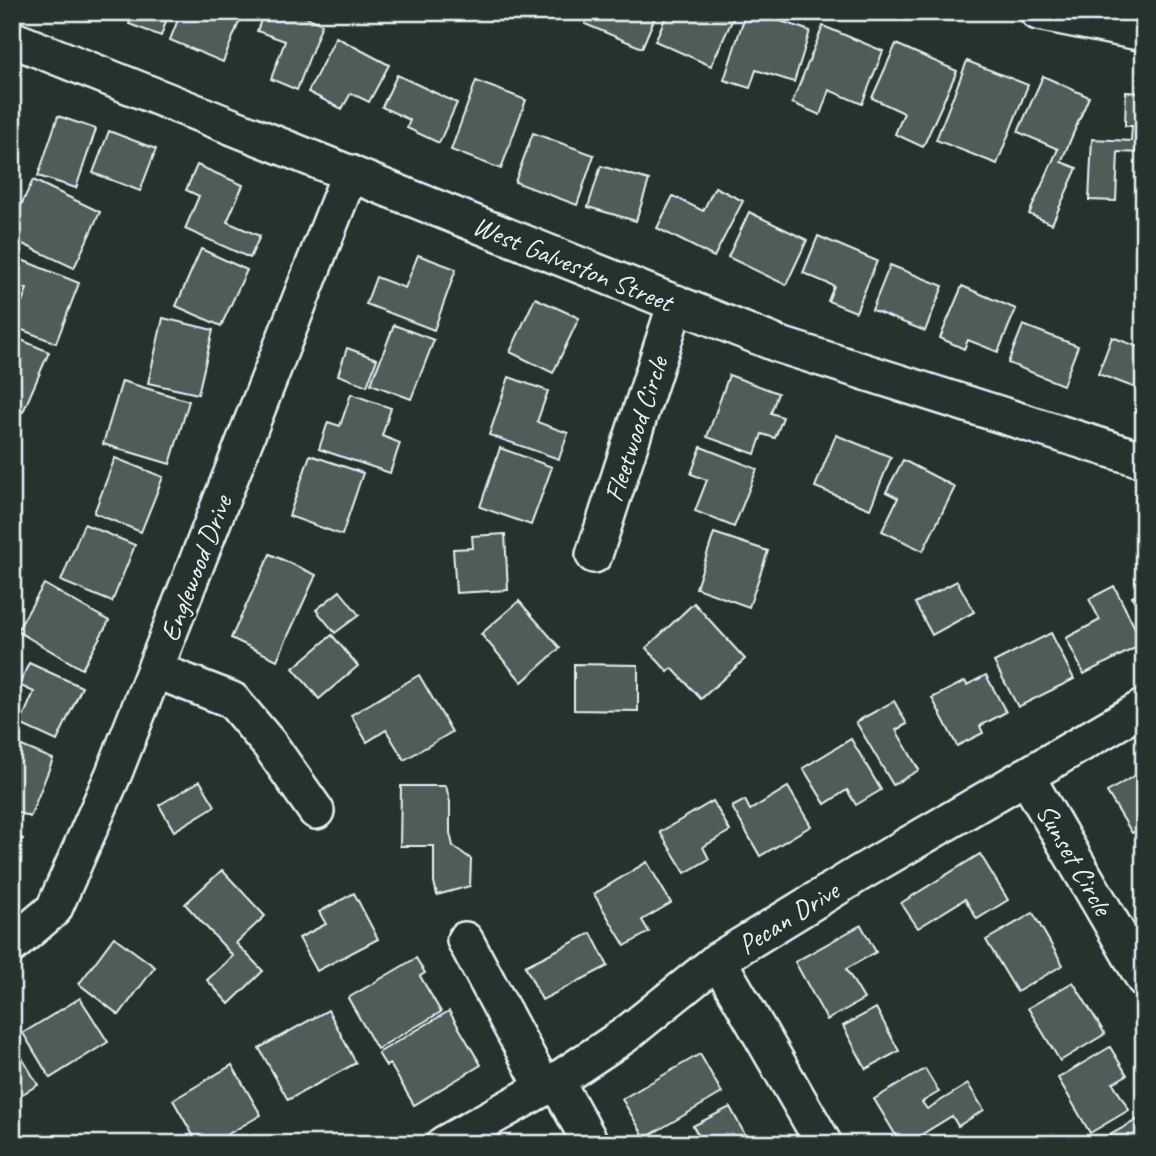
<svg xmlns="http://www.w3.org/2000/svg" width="1156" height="1156" font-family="Caveat,sans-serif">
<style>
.building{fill:#505c59;stroke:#e8f1f8;stroke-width:2}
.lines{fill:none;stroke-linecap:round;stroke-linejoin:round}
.minor-casing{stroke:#e8f1f8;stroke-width:40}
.minor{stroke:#26332d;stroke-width:35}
.labels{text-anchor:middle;stroke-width:6;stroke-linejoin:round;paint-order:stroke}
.street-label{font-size:28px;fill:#e8f1f8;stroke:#26332d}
</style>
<rect width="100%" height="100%" fill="#26332d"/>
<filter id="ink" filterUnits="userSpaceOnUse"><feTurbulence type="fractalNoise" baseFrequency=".0143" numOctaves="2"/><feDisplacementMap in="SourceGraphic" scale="14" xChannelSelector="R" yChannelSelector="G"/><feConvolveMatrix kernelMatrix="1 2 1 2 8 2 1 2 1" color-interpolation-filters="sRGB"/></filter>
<g filter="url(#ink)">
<!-- building -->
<g class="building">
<polygon points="133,12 169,12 161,36 129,24"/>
<polygon points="181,12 243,12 223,62 170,40"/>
<polygon points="264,12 295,12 322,24 297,90 271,79 285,41 257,31"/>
<polygon points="589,12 657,12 642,48 585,24"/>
<polygon points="668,12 736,12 711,66 655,41"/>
<polygon points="746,12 754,12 810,31 794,82 756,70 750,88 724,80"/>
<polygon points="823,26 883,51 862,104 829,90 820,115 792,103"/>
<polygon points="336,37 389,65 369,102 351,93 342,109 308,92"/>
<polygon points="896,44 957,71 923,147 895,134 904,113 872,98"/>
<polygon points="967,61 1028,85 997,164 936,140"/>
<polygon points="397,75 457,103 439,143 407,128 410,120 382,107"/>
<polygon points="1043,76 1089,97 1061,162 1077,168 1052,224 1029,214 1058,149 1018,132"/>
<polygon points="476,81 526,100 501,169 451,150"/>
<polygon points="1126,92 1144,93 1144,153 1118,152 1116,201 1089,200 1092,139 1131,141 1132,126 1125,126"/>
<polygon points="58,116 96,129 76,188 38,176"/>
<polygon points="109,131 156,149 140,191 93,173"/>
<polygon points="533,133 594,155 577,205 515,182"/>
<polygon points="197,165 243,185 227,222 260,236 250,258 185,229 199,196 186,190"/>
<polygon points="601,166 649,180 636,221 588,207"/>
<polygon points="33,180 100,212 74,268 12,239 12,224"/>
<polygon points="715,187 743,201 714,257 657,228 673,196 703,211"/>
<polygon points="749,212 807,240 786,285 728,257"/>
<polygon points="818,236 877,261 856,312 828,301 834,286 803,273"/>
<polygon points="201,249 247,270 221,326 176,306"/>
<polygon points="418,255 456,269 434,330 366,304 376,277 405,288"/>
<polygon points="12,256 79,283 56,343 12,326 27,289 12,284"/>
<polygon points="890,265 943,286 925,331 872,310"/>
<polygon points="962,286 1016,309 998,352 968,340 964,349 940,338"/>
<polygon points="535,298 579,318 553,373 510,352"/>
<polygon points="163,318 213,330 198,394 148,383"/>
<polygon points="394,325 434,340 411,399 371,384"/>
<polygon points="1023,325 1078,346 1063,385 1008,363"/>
<polygon points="12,336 49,352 23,412 12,407"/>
<polygon points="1112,337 1144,349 1144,391 1098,374"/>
<polygon points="347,348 377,359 367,386 338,375"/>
<polygon points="729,375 778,393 771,413 783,417 775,438 762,434 755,454 707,437"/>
<polygon points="509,377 548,391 537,422 568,433 559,459 489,435"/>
<polygon points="122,381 189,401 170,464 103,444"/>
<polygon points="351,394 391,408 382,436 400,443 390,473 319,449 328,422 340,426"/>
<polygon points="12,419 19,421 12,438"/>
<polygon points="836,435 891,457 870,509 815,487"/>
<polygon points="701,447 757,469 734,527 695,511 707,480 691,474"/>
<polygon points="500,448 552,467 531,525 480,507"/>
<polygon points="310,455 363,473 342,535 289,516"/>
<polygon points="115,458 163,477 141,532 94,513"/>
<polygon points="903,460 955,487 923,551 882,531 898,498 886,492"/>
<polygon points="84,524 135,545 112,602 61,581"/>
<polygon points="714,533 768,551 749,607 696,588"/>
<polygon points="505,534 508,590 456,593 453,549 473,548 472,536"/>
<polygon points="270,554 316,575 277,660 231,638"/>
<polygon points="957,581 974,612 932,635 915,603"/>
<polygon points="44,584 109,621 82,669 17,631"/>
<polygon points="1114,586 1143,644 1084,674 1066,638 1100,620 1089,599"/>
<polygon points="340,591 359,615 335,633 316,610"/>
<polygon points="1144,591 1144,618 1132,597"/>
<polygon points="519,601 560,648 522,682 481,634"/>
<polygon points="694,603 745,659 701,699 672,668 668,672 646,648"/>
<polygon points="1051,633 1074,679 1018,707 994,662"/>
<polygon points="332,635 358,666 319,699 293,668"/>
<polygon points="29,663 82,687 57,741 20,724 34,692 19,685"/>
<polygon points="574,664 638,665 638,711 574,710"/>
<polygon points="419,675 452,732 404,760 386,730 367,742 351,715"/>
<polygon points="986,675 1006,712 980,726 983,733 957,746 932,698 965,681 967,685"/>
<polygon points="894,701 907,724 896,730 919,770 893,785 856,722"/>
<polygon points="851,739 881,790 856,805 847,790 825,804 803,768"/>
<polygon points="12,742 53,759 30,817 12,810"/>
<polygon points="1144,770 1144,827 1132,833 1107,792"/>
<polygon points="200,781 215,806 174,831 159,805"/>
<polygon points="401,786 446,786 450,802 450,833 453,846 471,859 470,886 437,895 434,882 434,846 400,846"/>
<polygon points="788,787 811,826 760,856 732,807 745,800 750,810"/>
<polygon points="713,801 730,831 703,847 709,859 685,873 660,832"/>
<polygon points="12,831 23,839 12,854"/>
<polygon points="980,854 1008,900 977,919 965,899 918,928 901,903"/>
<polygon points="647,862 671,903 642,920 649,932 625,946 594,894"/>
<polygon points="222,870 265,916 236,943 263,971 229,1004 207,980 233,956 185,904"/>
<polygon points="354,893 378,939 317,971 299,938 326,924 319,912"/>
<polygon points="1033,913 1063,965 1017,992 986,940"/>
<polygon points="861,925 876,952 846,969 864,999 827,1020 795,962"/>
<polygon points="591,933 608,966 542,1000 525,966"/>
<polygon points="114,937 155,967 119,1015 79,984"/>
<polygon points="416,958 425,973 420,976 441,1012 377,1049 348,998"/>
<polygon points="1073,982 1105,1034 1060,1061 1028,1008"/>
<polygon points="80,998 108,1042 50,1078 23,1033"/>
<polygon points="876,1008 899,1051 866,1069 843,1026"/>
<polygon points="328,1010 356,1063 288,1100 259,1048"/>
<polygon points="449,1011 481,1065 414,1105 390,1064 386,1066 378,1053"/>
<polygon points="12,1041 38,1085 12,1100"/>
<polygon points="1110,1047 1127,1075 1113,1083 1129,1110 1090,1133 1058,1078"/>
<polygon points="700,1054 722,1093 645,1138 622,1099"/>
<polygon points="232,1065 261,1115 211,1144 198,1144 173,1100"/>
<polygon points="925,1069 939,1092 922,1102 927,1109 968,1084 984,1110 958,1126 952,1116 906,1144 901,1144 874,1099"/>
<polygon points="730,1107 750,1144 694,1144 701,1140 693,1126"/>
<polygon points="1144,1116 1144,1144 1103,1144 1101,1140"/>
</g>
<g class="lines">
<defs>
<g id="minor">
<polyline points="1038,12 1144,33"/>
<polyline points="12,39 780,345 1144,460"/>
<polyline points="594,555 676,303"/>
<polyline points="155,670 232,700 270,745 316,811"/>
<polyline points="1026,776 1144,979"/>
<polyline points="465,940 544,1088"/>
<polyline points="12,945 54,909 114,773 350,173"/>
<polyline points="718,960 824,1144"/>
<polyline points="556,1081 591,1144"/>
<polyline points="444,1144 556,1081 625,1035 718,960 860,873 1144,707"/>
</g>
</defs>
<!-- minor casing -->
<use href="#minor" class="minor-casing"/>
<!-- minor -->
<use href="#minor" class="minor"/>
</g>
</g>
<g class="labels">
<!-- street labels -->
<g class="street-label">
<text transform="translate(573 263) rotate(22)" y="10">West Galveston Street</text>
<text transform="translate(635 429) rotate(-72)" y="10">Fleetwood Circle</text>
<text transform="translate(195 568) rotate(-69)" y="10">Englewood Drive</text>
<text transform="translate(1075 859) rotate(60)" y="10">Sunset Circle</text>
<text transform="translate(788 917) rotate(-32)" y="10">Pecan Drive</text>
</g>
</g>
<!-- margin -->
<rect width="1156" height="1156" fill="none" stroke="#26332d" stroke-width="42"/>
<rect x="21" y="21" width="1114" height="1114" fill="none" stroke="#e8f1f8" stroke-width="2.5" filter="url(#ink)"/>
</svg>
